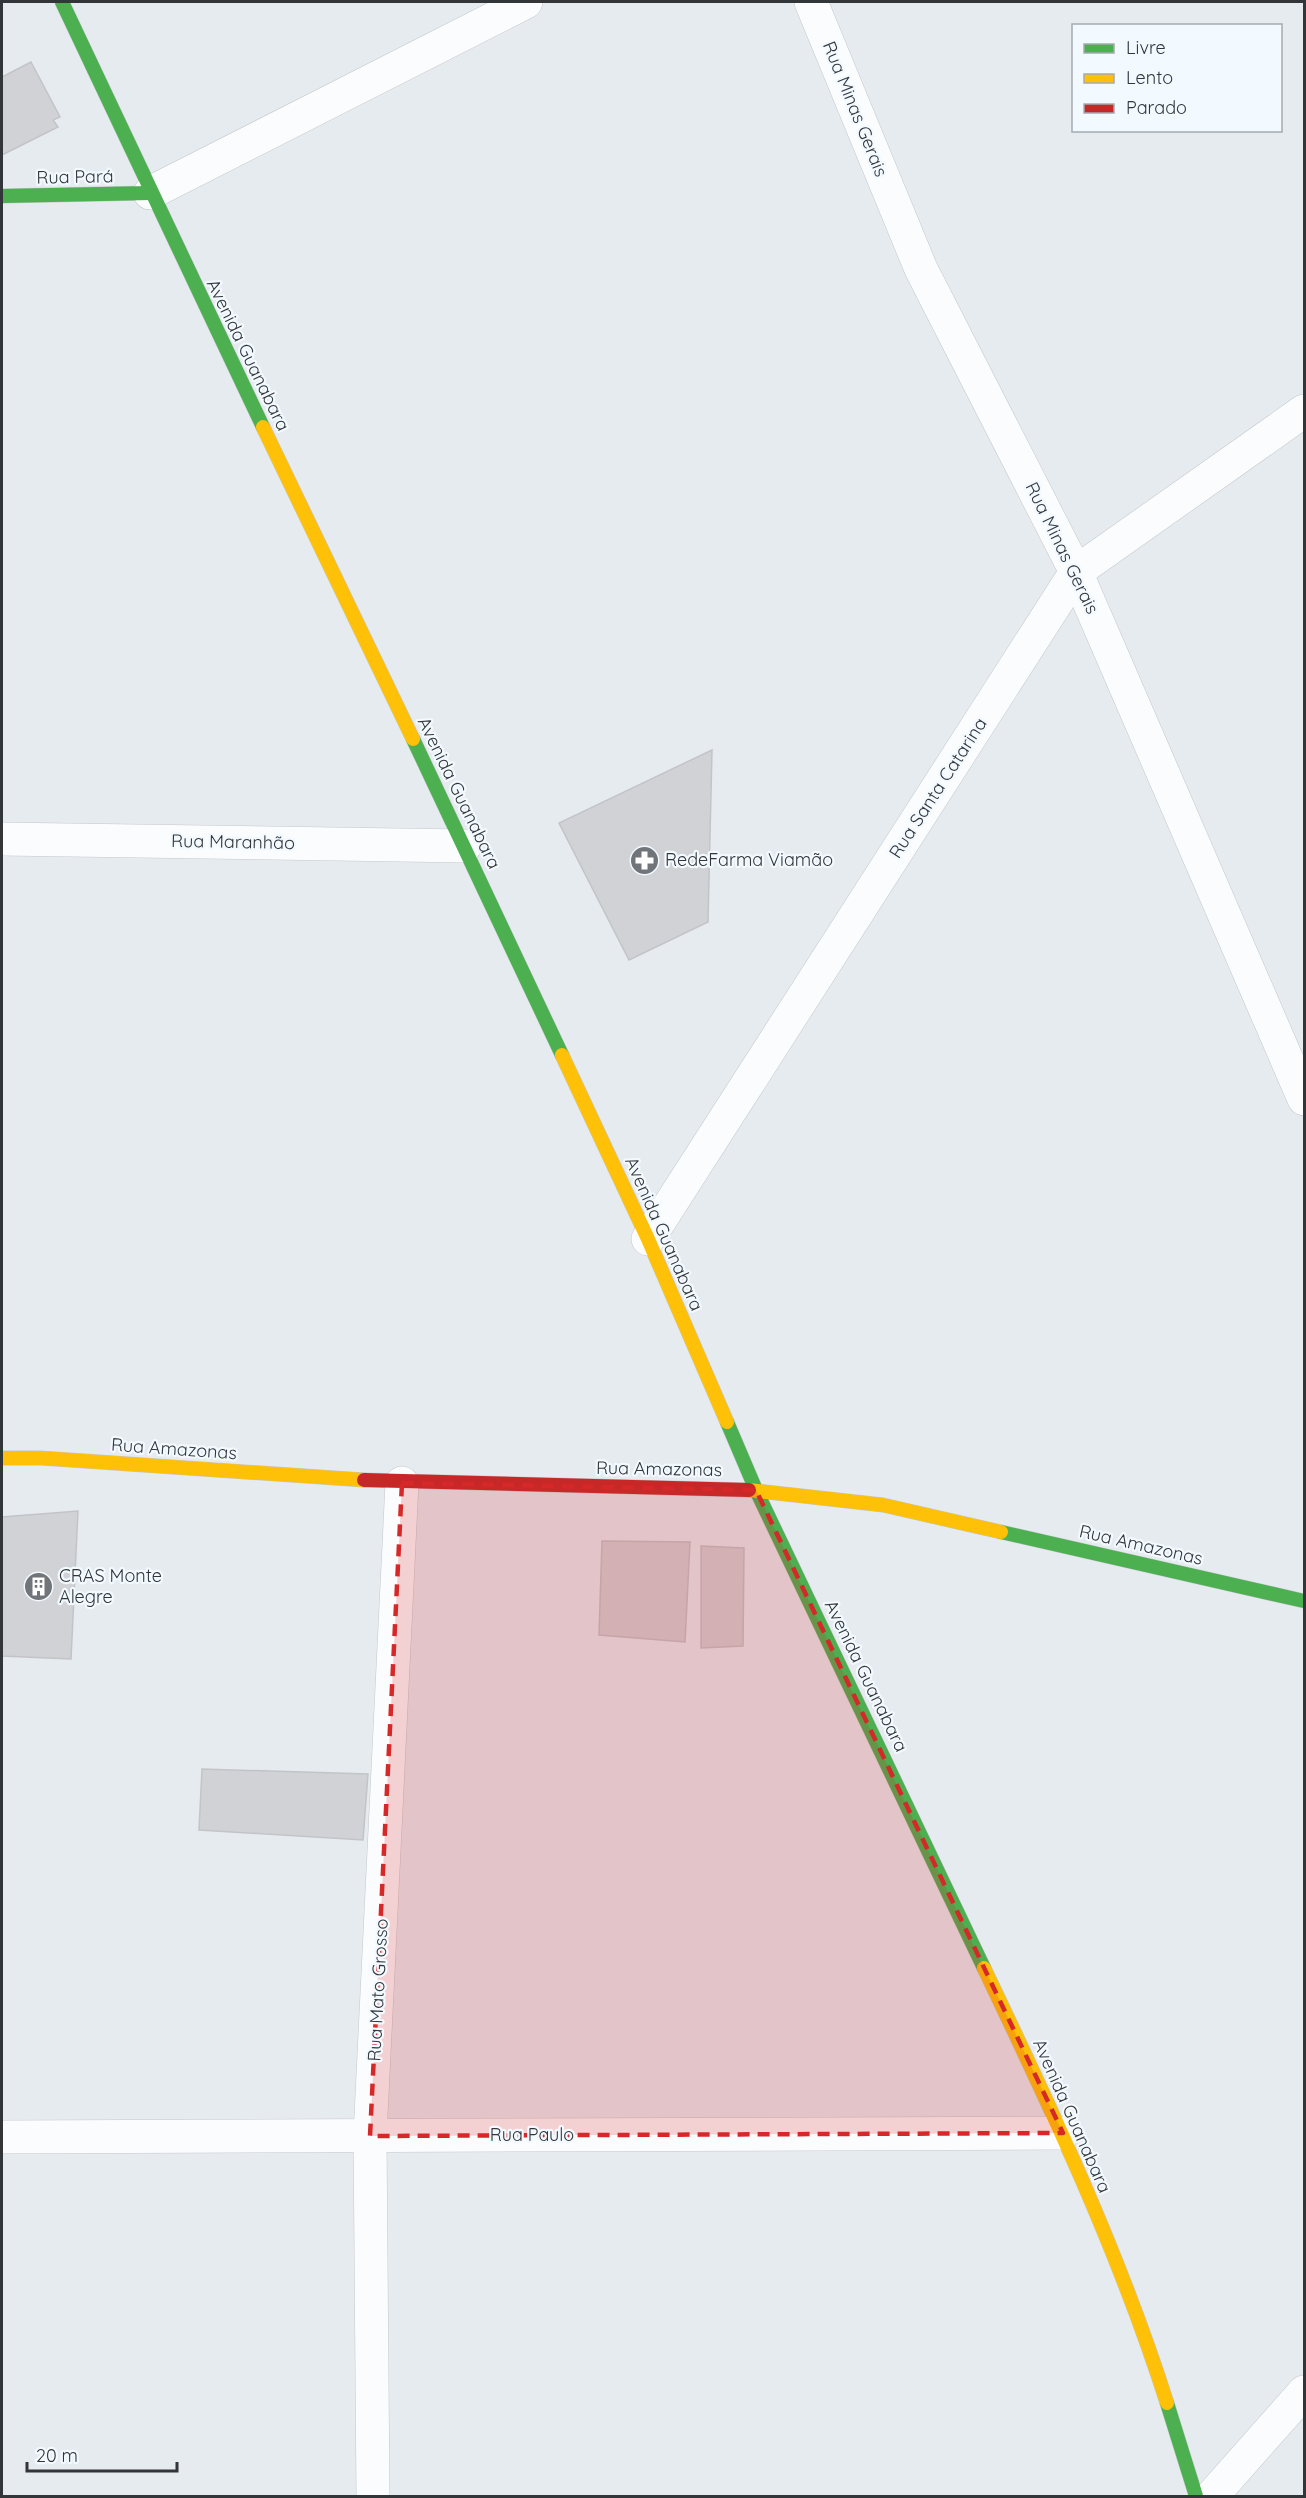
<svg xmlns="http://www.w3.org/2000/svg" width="1306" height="2498" font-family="Quicksand,sans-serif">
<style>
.building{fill:#d1d2d6;stroke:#c3c4c8;stroke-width:1.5}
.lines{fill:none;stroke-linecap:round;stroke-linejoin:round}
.street-casing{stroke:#c4c8cc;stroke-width:34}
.fast-casing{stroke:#c4c8cc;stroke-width:15}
.slow-casing{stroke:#c4c8cc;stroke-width:15}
.jam-casing{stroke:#c4c8cc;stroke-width:15}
.street{stroke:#fbfcfd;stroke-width:33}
.fast{stroke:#4caf50;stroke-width:14}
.slow{stroke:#ffc107;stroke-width:14}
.jam{stroke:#c62828;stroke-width:14}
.marked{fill:#d62828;fill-opacity:0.2;stroke:#d62828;stroke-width:4.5;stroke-dasharray:12 8;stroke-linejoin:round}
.labels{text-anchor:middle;stroke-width:4.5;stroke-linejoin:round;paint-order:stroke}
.street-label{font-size:18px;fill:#323639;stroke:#f2f9ff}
.poi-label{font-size:18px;fill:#323639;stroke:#f2f9ff;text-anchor:start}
</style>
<rect width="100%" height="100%" fill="#e6ebf0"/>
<!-- building -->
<g class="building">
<polygon points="31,62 60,117 53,120 58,127 2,155 2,77"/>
<polygon points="712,750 708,922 629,960 559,823"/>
<polygon points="78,1511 71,1659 2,1656 2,1517"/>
<polygon points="602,1541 690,1542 685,1642 599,1635"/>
<polygon points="701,1546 744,1548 743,1646 701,1648"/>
<polygon points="202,1769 368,1774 363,1840 199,1830"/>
</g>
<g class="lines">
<defs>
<g id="street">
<polyline points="811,2 921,269 1076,572 1304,1099"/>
<polyline points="150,193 526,2"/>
<polyline points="2,839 465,846"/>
<polyline points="648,1239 1076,572 1304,411"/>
<polyline points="2,2137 1063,2133"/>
<polyline points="373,2496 370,2136 402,1483"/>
<polyline points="1212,2496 1304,2392"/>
</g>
<g id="fast">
<polyline points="62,2 263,427"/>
<polyline points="2,196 150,193"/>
<polyline points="413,739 562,1055"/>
<polyline points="727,1422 756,1490 984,1968"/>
<polyline points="1001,1532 1304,1601"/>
<polyline points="1167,2403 1196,2496"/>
</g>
<g id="slow">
<polyline points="263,427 413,739"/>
<polyline points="562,1055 648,1239 727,1422"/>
<polyline points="2,1458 41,1458 364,1480"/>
<polyline points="749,1490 883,1505 1001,1532"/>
<path d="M984,1968C1052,2110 1119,2252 1167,2403"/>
</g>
<polyline id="jam" points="364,1480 749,1490"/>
</defs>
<!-- street casing -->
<use href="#street" class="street-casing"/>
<!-- fast casing -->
<use href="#fast" class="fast-casing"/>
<!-- slow casing -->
<use href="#slow" class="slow-casing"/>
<!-- jam casing -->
<use href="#jam" class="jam-casing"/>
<!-- street -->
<use href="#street" class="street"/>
<!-- fast -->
<use href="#fast" class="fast"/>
<!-- slow -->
<use href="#slow" class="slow"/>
<!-- jam -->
<use href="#jam" class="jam"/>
</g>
<!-- marked area -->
<path class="marked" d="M402,1483L756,1490L1063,2133L370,2136Z"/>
<!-- icons -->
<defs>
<symbol id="pharmacy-disc" viewBox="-11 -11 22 22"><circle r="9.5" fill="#717579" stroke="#f2f9ff"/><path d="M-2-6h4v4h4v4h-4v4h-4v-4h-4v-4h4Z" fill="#fff"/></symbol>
<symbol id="building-disc" viewBox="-11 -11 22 22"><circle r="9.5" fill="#717579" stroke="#f2f9ff"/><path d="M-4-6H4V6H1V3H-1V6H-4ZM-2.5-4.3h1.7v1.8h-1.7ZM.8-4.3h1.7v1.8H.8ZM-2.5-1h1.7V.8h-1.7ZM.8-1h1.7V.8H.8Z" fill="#fff"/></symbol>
</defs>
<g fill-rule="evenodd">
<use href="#pharmacy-disc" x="628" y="844" width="33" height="33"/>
<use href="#building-disc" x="22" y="1570" width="33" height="33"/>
</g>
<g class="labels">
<!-- street labels -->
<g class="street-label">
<text transform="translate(855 109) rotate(68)" y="6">Rua Minas Gerais</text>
<text transform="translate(75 177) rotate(-1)" y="6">Rua Pará</text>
<text transform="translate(248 355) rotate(64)" y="6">Avenida Guanabara</text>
<text transform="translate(1062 548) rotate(64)" y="6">Rua Minas Gerais</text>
<text transform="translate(938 788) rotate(-57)" y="6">Rua Santa Catarina</text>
<text transform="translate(459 793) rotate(64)" y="6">Avenida Guanabara</text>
<text transform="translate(233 842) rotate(1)" y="6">Rua Maranhão</text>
<text transform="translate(664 1234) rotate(66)" y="6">Avenida Guanabara</text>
<text transform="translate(174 1449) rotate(4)" y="6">Rua Amazonas</text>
<text transform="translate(659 1469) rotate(1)" y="6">Rua Amazonas</text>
<text transform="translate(1141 1545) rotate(13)" y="6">Rua Amazonas</text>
<text transform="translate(866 1676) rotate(64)" y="6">Avenida Guanabara</text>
<text transform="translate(378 1990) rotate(-87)" y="6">Rua Mato Grosso</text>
<text transform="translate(1072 2116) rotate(66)" y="6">Avenida Guanabara</text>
<text x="532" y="2141">Rua Paulo</text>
</g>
<!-- poi labels -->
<g class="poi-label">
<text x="665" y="866">RedeFarma Viamão</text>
<text x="59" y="1582">CRAS Monte<tspan x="59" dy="21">Alegre</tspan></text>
</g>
</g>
<!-- border -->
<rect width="1306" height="2498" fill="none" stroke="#323639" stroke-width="6"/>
<!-- legend -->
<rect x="1072" y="24" width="210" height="108" fill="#f2f9ff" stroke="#a5abb0" stroke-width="1.5"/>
<rect x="1084" y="44" width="30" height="9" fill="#4caf50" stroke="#a5abb0" stroke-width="1.5"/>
<text x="1126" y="54" font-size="18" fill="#323639">Livre</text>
<rect x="1084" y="74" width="30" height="9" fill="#ffc107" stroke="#a5abb0" stroke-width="1.5"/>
<text x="1126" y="84" font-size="18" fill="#323639">Lento</text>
<rect x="1084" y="104" width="30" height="9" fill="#c62828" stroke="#a5abb0" stroke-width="1.5"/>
<text x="1126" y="114" font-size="18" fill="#323639">Parado</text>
<!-- scale -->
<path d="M27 2462v9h150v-9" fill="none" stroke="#323639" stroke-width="3"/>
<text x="36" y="2462" font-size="18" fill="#323639" stroke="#f2f9ff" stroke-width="4.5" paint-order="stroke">20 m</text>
</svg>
